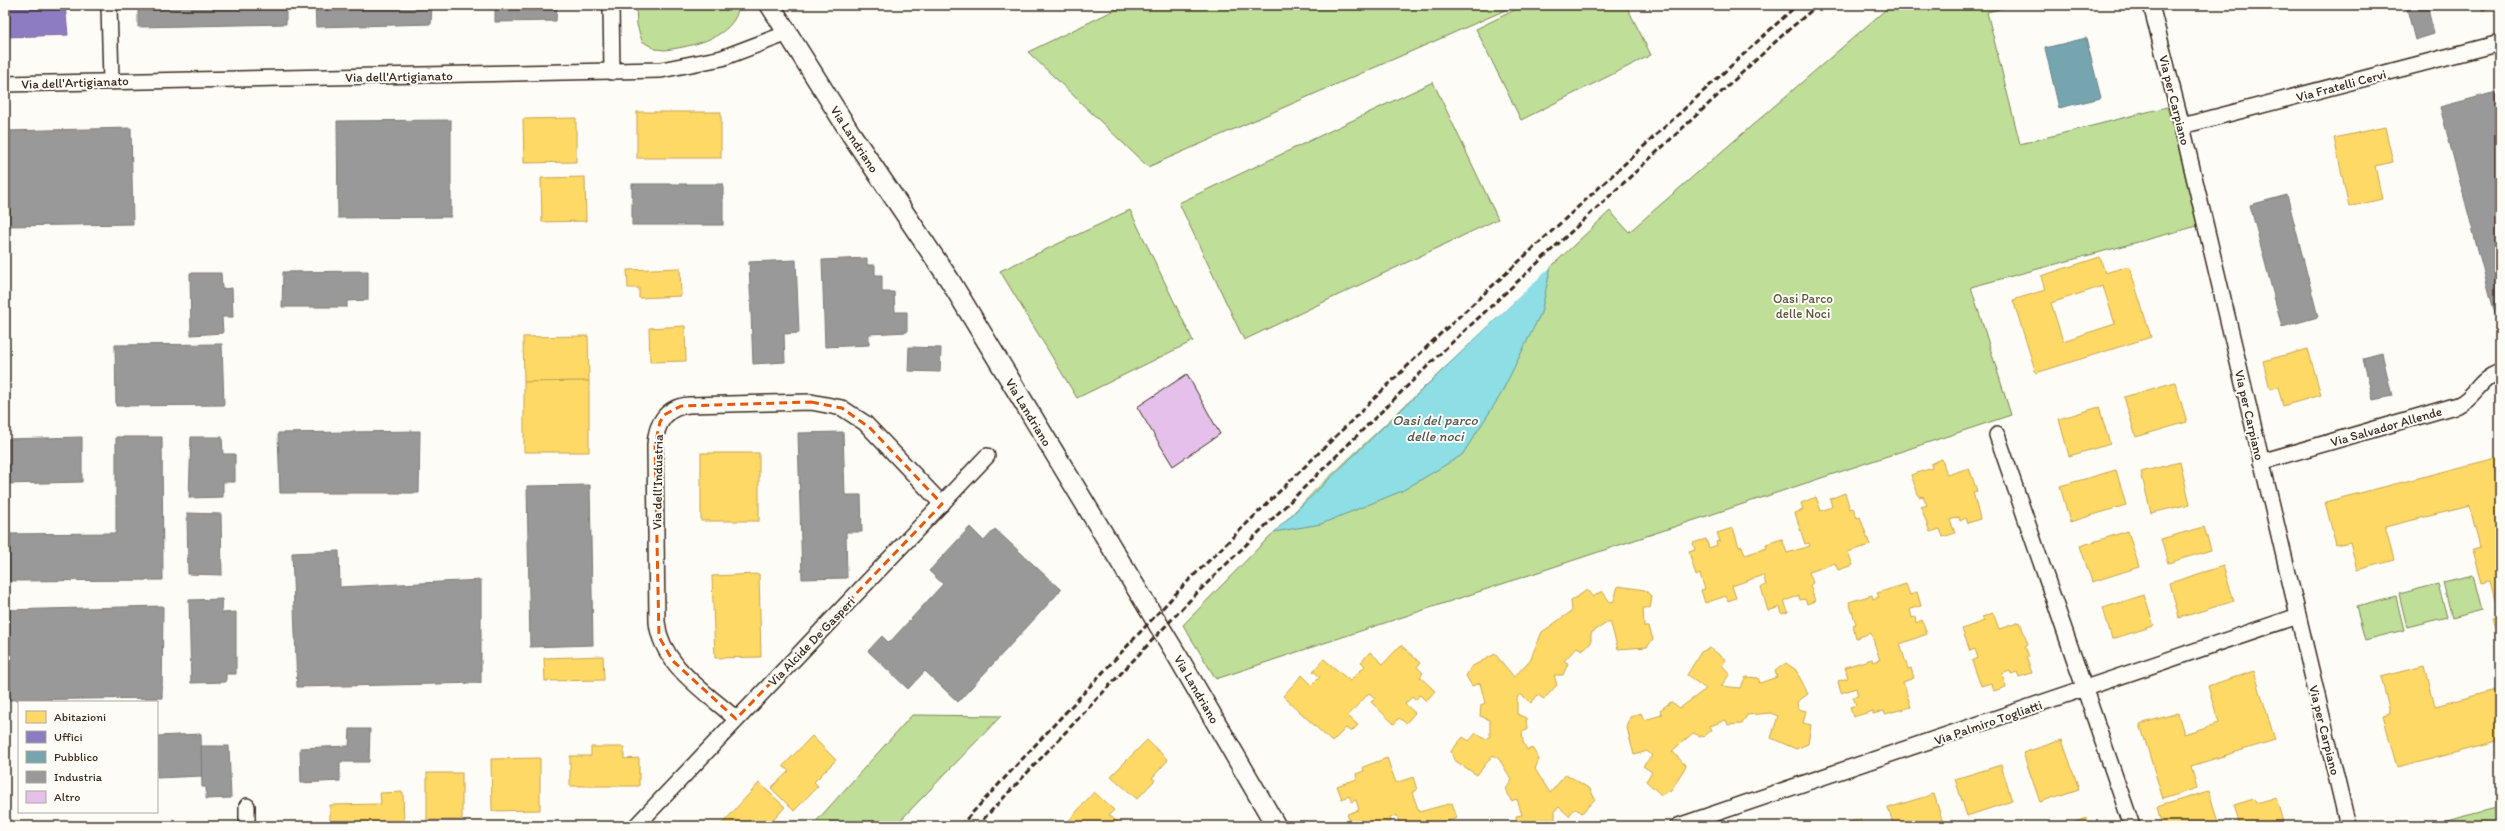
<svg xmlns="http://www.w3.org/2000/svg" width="2505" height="831" font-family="Itim,sans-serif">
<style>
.green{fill:#bfde97;stroke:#7d845a}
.water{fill:#8ddee5;stroke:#6c9695}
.pier{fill:#fdfcf7}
.homes{fill:#ffd966;stroke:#c4a450;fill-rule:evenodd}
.offices{fill:#8e7cc3;stroke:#756392}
.public{fill:#76a5af;stroke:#648084}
.industry{fill:#999;stroke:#7d7874}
.building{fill:#e4c0eb;stroke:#3b2a1e}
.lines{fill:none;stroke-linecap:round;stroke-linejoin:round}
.minor-casing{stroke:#3b2a1e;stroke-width:18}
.tertiary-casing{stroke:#3b2a1e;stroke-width:22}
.minor{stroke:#fdfcf7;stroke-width:15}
.tertiary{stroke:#fdfcf7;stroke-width:19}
.rail{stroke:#3b2a1e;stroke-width:3;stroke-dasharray:6 3;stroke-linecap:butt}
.marked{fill:none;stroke:#e8590c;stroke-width:3;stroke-dasharray:8 5;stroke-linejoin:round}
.labels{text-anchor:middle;stroke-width:4;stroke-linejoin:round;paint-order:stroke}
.street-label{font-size:13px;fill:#3b2a1e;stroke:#fdfcf7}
.park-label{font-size:13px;fill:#5c573c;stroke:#fdfcf7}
.water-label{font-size:14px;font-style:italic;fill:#505750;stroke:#fdfcf7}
</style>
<rect width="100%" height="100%" fill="#fdfcf7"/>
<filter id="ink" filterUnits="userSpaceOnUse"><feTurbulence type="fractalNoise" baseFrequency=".025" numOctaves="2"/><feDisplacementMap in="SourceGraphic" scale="8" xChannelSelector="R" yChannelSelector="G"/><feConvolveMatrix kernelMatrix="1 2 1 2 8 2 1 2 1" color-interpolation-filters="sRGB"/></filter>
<g filter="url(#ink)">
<!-- green -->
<g class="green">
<path d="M636,5H739C735,38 693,46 665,50L655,49L642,41L637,25Z"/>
<polygon points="1125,5 1517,5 1148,167 1028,52"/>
<polygon points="1525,5 1626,5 1651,55 1521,120 1476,29"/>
<polygon points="1891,5 2015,5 1987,12 2020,144 2167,107 2201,225 1971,287 2011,415 1216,679 1183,625 1314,491 1610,211 1629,232"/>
<polygon points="1433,82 1498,219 1244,340 1179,203"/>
<polygon points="1130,210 1193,341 1077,398 1000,271"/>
<polygon points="2473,575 2482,610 2452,618 2443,582"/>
<polygon points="2438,584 2447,617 2407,627 2399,594"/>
<polygon points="2396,597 2404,630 2365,640 2356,607"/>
<polygon points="912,715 1001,716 895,826 812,826"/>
<polygon points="2500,807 2500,826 2426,826"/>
</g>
<!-- water -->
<polygon class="water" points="1551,266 1541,313 1500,396 1462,455 1402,491 1321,524 1274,532"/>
<!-- pier -->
<polygon class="pier" points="1550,265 1553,265 1314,491 1272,534 1272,531 1462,348"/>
<!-- homes -->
<g class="homes">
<rect x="637" y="112" width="84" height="46"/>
<polygon points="576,118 576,162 524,163 523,119"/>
<polygon points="2385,127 2393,162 2375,166 2382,199 2349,207 2334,138"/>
<polygon points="585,177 586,221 542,222 541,178"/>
<path d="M2100,257L2105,273L2129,266L2151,337L2036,373L2013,300L2045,290L2041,276ZM2103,286L2115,324L2063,341L2051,303Z"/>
<polygon points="680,268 681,296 639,298 639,288 628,288 627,270"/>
<polygon points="685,326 686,361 650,362 649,328"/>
<polygon points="588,336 589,381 524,382 523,337"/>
<polygon points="2308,349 2321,395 2283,406 2278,387 2270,389 2263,361"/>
<polygon points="589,381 589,452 524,452 524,382"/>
<polygon points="2175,382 2187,422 2136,437 2124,397"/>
<polygon points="2099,407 2110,444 2069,456 2059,419"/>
<rect x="701" y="453" width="58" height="68"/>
<polygon points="2500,457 2500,651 2492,618 2499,616 2490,581 2482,583 2473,550 2480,548 2470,506 2385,527 2394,560 2357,570 2350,542 2336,545 2325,502"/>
<polygon points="1942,459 1947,475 1969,468 1977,491 1973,492 1980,519 1968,523 1966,518 1960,521 1959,517 1950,520 1955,533 1943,537 1940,529 1930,532 1921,507 1927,505 1923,496 1919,497 1911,475 1932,468 1931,464"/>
<polygon points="2180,462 2190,504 2151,513 2141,472"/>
<polygon points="2116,470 2126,505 2070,522 2060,486"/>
<polygon points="1845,493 1850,509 1853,508 1857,518 1860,517 1870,545 1848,552 1853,565 1838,570 1835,563 1809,572 1813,583 1810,585 1815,601 1807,604 1805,599 1800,600 1799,596 1784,601 1788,612 1782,614 1780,607 1768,611 1761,587 1766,585 1763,575 1732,586 1736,598 1728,601 1726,596 1705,603 1701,590 1705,589 1700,574 1696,576 1689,552 1695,550 1693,543 1706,539 1709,548 1717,545 1716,542 1720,541 1717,533 1733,528 1739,547 1742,546 1745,555 1767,548 1766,544 1782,539 1787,553 1810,546 1809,543 1805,544 1795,513 1803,510 1801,503 1816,497 1821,511 1832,507 1830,499"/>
<polygon points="2204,527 2211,550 2168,563 2161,539"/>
<polygon points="2128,531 2139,567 2092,582 2080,546"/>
<polygon points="2223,566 2234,601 2179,618 2170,583"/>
<polygon points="759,574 761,657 715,658 712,576"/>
<polygon points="1906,584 1910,595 1917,592 1921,606 1910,609 1912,618 1915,617 1916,623 1922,620 1927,634 1900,644 1908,669 1911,668 1914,678 1903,682 1911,707 1885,714 1884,711 1873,714 1873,711 1853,717 1850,707 1856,705 1853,697 1858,696 1856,688 1841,693 1838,681 1848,678 1845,667 1872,659 1873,662 1880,660 1871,633 1856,638 1853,625 1856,624 1849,602 1872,595 1873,599 1879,597 1877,593"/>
<polygon points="1618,586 1645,590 1652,597 1650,608 1643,608 1644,627 1649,627 1653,639 1647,647 1618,649 1610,621 1591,633 1591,643 1582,650 1577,647 1564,661 1568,663 1563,675 1554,675 1557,685 1544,699 1538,695 1531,703 1520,694 1517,698 1517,714 1526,718 1527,730 1522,732 1523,742 1527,750 1532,748 1539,759 1535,769 1550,793 1566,774 1590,789 1595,799 1582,813 1575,808 1569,816 1559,807 1555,810 1555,826 1517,826 1516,816 1522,815 1517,799 1511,801 1506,789 1512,780 1499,759 1493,755 1477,775 1454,760 1451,751 1463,737 1469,741 1476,733 1486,740 1490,736 1490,720 1480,716 1481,705 1485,703 1480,683 1472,686 1466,676 1471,667 1495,654 1514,677 1530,660 1542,632 1572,611 1571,601 1587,590 1593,597 1602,591 1610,602 1614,601"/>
<polygon points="2144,595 2154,626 2112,639 2103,608"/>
<polygon points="1993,613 1999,629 2020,622 2028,644 2025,646 2029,657 2026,657 2032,673 2019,677 2017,672 2011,674 2010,671 2002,674 2006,687 1994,691 1991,683 1981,686 1972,661 1978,658 1975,649 1970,651 1962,629 1984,621 1982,617"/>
<polygon points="1401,645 1420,663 1417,667 1423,673 1420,677 1435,691 1426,701 1420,695 1415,700 1412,697 1405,704 1415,713 1406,723 1399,718 1394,724 1371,702 1375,698 1369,693 1348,716 1358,725 1351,732 1346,728 1332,742 1283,696 1302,675 1312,685 1320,677 1313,671 1324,659 1350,681 1365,666 1361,662 1370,652 1383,664"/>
<polygon points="1710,648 1726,660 1722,665 1730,674 1721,686 1740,688 1746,677 1758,678 1760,683 1777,677 1775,671 1786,663 1796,670 1808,694 1797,702 1798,709 1806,711 1803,723 1811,725 1808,744 1796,749 1771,738 1778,716 1771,713 1747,715 1742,724 1728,725 1726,720 1710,726 1712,730 1703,737 1693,733 1672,751 1686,766 1671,790 1661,795 1646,781 1652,772 1643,766 1652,756 1647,751 1634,755 1627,728 1630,717 1641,713 1644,720 1662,715 1660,710 1671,702 1680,708 1706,689 1687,675 1701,652"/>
<polygon points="603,656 604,680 545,681 544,658"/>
<polygon points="2425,666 2435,706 2500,689 2500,741 2397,768 2383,715 2390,713 2381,677"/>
<polygon points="2254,671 2275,740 2191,766 2197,788 2163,799 2140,724 2178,713 2184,734 2219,723 2208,686"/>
<polygon points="812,736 836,760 814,782 818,786 794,811 771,788 789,771 783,766"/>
<polygon points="1147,740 1168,760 1152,778 1155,780 1137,799 1111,776"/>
<polygon points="2062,740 2079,789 2040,802 2023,753"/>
<polygon points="591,747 624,747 624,759 639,758 639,786 570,786 570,756 591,756"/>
<polygon points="540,758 540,810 492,811 491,759"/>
<polygon points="1387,758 1396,783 1413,777 1417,790 1412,792 1419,812 1452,803 1457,818 1448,821 1450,826 1400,826 1397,815 1390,818 1391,822 1380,826 1351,826 1347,814 1359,810 1356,800 1352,802 1349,796 1342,799 1337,786 1357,779 1356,774 1364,771 1363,767"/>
<polygon points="2001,765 2012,801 1967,816 1955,779"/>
<rect x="427" y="773" width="35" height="47"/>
<polygon points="759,783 785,807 768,826 720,826"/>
<polygon points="2209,791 2219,826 2162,826 2157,807"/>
<polygon points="403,792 404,826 330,826 330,805 381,804 380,793"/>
<polygon points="1094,792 1114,810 1109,815 1119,823 1116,826 1064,826"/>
<polygon points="1934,794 1944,826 1894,826 1888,808"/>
<polygon points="2276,797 2284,826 2240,826 2234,805 2254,799 2256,803"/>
<polygon points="2087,818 2089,826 2064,826"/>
<polygon points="1860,819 1862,826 1837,826"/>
<polygon points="97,823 97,826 75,826 75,824"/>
</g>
<!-- offices -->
<polygon class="offices" points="5,5 65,5 68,35 5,37"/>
<!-- public -->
<polygon class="public" points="2086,38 2101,98 2059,108 2045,48"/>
<!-- industry -->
<g class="industry">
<polygon points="121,5 286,5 286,24 138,27 138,6"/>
<polygon points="315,5 432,5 431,24 316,27"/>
<polygon points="495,5 557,5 556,21 495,22"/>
<polygon points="2406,5 2427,5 2434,34 2415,40"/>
<polygon points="2481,5 2500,5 2482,10"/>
<polygon points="2500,91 2500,329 2499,329 2440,107"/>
<polygon points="451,120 451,217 338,218 337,121"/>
<polygon points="131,128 133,224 5,226 5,131"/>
<rect x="632" y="184" width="91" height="41"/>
<polygon points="2287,195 2318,317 2282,327 2250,205"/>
<polygon points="867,258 867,265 875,265 875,275 882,275 882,292 894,292 895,312 907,312 907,332 869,334 869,345 825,347 822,260"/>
<polygon points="796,260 799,333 784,334 785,362 753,364 749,262"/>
<polygon points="368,271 368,300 347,301 347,307 282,307 283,272"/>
<polygon points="190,273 221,273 222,289 232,288 233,317 222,317 223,333 191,335"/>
<polygon points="222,344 224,405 116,406 115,345"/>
<polygon points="909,347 941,348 940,372 908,371"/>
<polygon points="2382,353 2392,396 2373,400 2363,358"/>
<polygon points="420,431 419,493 280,493 278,433"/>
<polygon points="843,432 845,495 861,495 862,532 846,532 847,578 802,579 798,433"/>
<polygon points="82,437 82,482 5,484 5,439"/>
<polygon points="116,437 162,437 163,580 5,581 5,534 116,533"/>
<polygon points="191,437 222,437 223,454 235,454 235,482 223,482 223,497 189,498"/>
<polygon points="590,485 593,645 530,647 527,486"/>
<polygon points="187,513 221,514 222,575 188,574"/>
<polygon points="970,527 984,541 995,529 1061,590 958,702 925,671 908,689 868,651 882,636 889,643 943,584 929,571"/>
<polygon points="339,551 340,587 481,580 481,683 297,687 292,553"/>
<polygon points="222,599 222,613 236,612 236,674 226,674 226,682 191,683 189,600"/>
<polygon points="163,606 162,698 5,700 5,610"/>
<polygon points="350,729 370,729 369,762 340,762 340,781 301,783 300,748 349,746"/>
<polygon points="201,734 202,776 157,778 157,736"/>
<polygon points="201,746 229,746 231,798 206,799 206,787 202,787"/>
</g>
<!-- building -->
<polygon class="building" points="1187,374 1220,434 1173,466 1137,407"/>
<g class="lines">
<defs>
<g id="minor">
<polyline points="109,5 111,81"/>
<polyline points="611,5 612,72"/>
<polyline points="2151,5 2182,126 2348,826"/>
<polyline points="5,84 661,70 722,58 788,33"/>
<polyline points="2182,126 2500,43"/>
<polyline points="1997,435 2132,826"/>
<path d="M2261,462L2458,405C2477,396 2477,380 2500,372"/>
<path d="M736,719C706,692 661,665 657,622L655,445C656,423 666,407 689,405L811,402L842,408L865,423L942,504"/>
<polyline points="247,806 247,826"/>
<polyline points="636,826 987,456"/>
<polyline points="1678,826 2298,616"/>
</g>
<polyline id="tertiary" points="770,5 851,134 949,279 1178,657 1276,826"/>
</defs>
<!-- minor casing -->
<use href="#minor" class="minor-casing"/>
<!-- tertiary casing -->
<use href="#tertiary" class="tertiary-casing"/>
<!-- minor -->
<use href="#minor" class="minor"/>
<!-- tertiary -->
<use href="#tertiary" class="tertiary"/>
<!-- rail -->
<g class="rail">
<polyline points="960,826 1184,585 1437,337 1797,5"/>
<polyline points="977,826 1193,597 1445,349 1786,32 1818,5"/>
</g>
</g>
</g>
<!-- marked area -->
<path class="marked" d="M811,402L842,408L870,428L942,504L736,719L673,661L659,637L655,445L660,422L664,415L681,406Z"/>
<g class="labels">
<!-- street labels -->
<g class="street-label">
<text transform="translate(399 76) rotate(-1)" y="5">Via dell'Artigianato</text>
<text transform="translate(75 82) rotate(-2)" y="5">Via dell'Artigianato</text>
<text transform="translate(2341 85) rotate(-15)" y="5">Via Fratelli Cervi</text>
<text transform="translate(2175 100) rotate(76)" y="5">Via per Carpiano</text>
<text transform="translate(855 139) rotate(57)" y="5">Via Landriano</text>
<text transform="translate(1029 412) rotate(59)" y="5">Via Landriano</text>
<text transform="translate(2250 415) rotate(77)" y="5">Via per Carpiano</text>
<text transform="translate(2386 426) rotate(-16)" y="5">Via Salvador Allende</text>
<text transform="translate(657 482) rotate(-89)" y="5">Via dell'Industria</text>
<text transform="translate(811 641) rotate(-46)" y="5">Via Alcide De Gasperi</text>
<text transform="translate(1197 689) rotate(60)" y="5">Via Landriano</text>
<text transform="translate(1988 722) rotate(-19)" y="5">Via Palmiro Togliatti</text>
<text transform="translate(2325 730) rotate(76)" y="5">Via per Carpiano</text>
</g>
<!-- park labels -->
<g class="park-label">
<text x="1803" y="303">Oasi Parco<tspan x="1803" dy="15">delle Noci</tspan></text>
</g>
<!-- water labels -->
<g class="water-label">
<text x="1435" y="425">Oasi del parco<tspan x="1435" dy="16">delle noci</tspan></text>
</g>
</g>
<!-- margin -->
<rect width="2505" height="831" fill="none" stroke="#fdfcf7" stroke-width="20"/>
<rect x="10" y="10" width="2485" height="811" fill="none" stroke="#3b2a1e" stroke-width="1.5" filter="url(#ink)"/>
<!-- legend -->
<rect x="18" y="701" width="140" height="112" fill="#fdfcf7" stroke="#afa8a0"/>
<rect x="26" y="711" width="20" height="12" fill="#ffd966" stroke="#afa8a0"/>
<text x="54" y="721" font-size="12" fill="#3b2a1e">Abitazioni</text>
<rect x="26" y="731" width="20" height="12" fill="#8e7cc3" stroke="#afa8a0"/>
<text x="54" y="741" font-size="12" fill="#3b2a1e">Uffici</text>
<rect x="26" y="751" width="20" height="12" fill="#76a5af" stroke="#afa8a0"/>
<text x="54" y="761" font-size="12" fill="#3b2a1e">Pubblico</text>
<rect x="26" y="771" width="20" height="12" fill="#999999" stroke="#afa8a0"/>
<text x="54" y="781" font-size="12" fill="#3b2a1e">Industria</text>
<rect x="26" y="791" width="20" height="12" fill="#e4c0eb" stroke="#afa8a0"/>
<text x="54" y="801" font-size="12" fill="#3b2a1e">Altro</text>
</svg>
